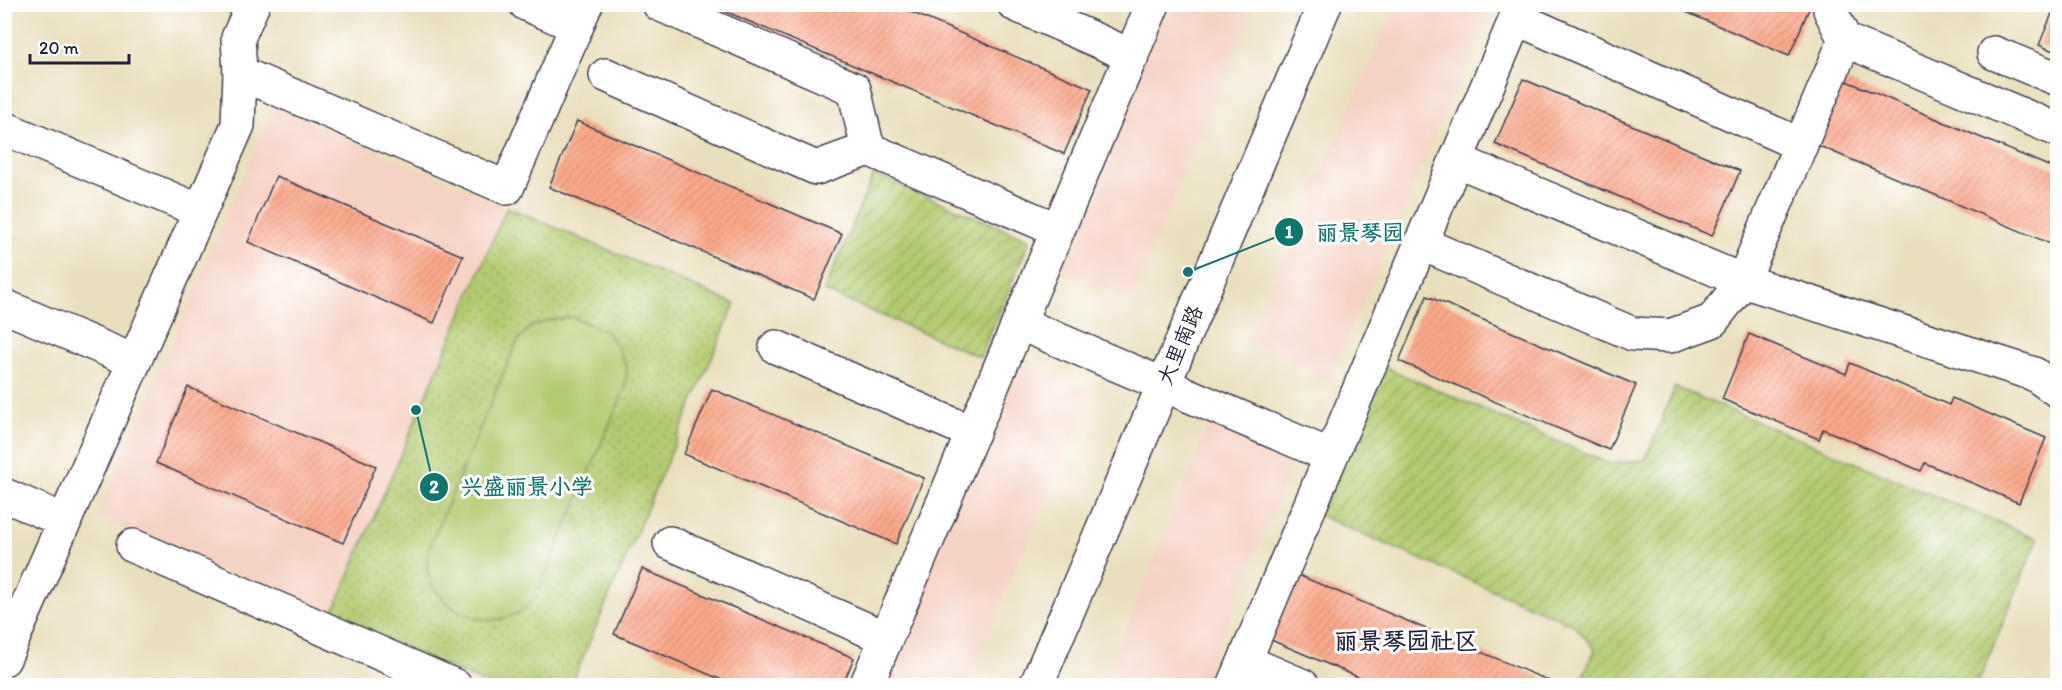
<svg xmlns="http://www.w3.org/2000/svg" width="2062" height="690" font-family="Itim,'LXGW WenKai TC',sans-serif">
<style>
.built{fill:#f6d2c3}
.grass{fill:url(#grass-dots);stroke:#6a7655;stroke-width:1.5}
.garden{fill:url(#garden-furrows);stroke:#6a7655;stroke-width:1.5}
.pitch{fill:#b2ca6f;stroke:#6a7655;stroke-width:1.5}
.building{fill:url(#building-hatch)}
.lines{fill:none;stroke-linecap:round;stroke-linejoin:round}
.minor-casing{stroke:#403e4e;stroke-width:36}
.minor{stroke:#fff;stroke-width:33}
.labels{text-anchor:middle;stroke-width:6;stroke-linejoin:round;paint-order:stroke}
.street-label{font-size:21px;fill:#22223b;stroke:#fff}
.quarter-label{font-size:24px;font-weight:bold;fill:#22223b;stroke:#fff}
.leader{fill:none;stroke:#0f766e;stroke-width:2}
.callout-dot{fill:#0f766e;stroke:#fff;stroke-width:2}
.mark-label{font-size:18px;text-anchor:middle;font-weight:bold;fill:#fff}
.callout-label{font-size:22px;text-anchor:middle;font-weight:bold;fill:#0f766e;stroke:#fff;stroke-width:6;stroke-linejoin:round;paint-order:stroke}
</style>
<defs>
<pattern id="grass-dots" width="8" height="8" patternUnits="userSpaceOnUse" patternTransform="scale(1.5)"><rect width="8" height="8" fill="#b2ca6f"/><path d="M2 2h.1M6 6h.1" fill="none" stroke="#99ad61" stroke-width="1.8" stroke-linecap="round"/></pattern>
<pattern id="garden-furrows" width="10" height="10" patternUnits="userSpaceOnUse" patternTransform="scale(1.5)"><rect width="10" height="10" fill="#b2ca6f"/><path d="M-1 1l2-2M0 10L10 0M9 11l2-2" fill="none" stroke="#99ad61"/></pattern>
<pattern id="building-hatch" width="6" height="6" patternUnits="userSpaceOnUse" patternTransform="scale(1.5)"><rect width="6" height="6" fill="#faa98b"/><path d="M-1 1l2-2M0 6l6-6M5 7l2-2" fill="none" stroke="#d69179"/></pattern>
</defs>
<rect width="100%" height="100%" fill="#fff"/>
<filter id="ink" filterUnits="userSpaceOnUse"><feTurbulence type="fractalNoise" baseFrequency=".0167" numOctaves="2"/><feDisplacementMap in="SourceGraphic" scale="12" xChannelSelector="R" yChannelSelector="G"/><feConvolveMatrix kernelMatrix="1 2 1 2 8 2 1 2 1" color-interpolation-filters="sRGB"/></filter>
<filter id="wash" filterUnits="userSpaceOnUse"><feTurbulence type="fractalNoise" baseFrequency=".008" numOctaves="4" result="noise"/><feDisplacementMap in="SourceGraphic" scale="24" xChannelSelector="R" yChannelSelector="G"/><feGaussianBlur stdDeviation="1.35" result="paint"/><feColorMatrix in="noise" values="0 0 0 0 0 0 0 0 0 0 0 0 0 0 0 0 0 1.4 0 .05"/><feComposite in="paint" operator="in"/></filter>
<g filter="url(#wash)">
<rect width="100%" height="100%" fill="#eadfbc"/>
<!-- built -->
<g class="built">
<polygon points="1152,5 1256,5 1131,299 1043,263"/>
<polygon points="1395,5 1493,5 1329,379 1246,342"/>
<polygon points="273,106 735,304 571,685 489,685 97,517"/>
<polygon points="1011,354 1090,394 967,685 867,686"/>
<polygon points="1208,425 1294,458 1202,685 1103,686"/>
</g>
<!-- grass -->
<polygon class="grass" points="507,207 735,304 571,685 489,685 331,617"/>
<!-- garden -->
<g class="garden">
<polygon points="874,174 1030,240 980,357 824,291"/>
<polygon points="1382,366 1610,464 1645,460 1675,387 2038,539 1977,685 1579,686 1595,649 1574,625 1318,515"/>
</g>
<!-- pitch -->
<path class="pitch" d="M572,317L607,332L619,350L627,369L625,388L537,594C533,599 528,608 521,611C486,633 438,611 427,571C426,565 428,555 429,548L517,342L530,327L550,320Z"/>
<g id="blocks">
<!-- building -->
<g class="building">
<polygon points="892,4 1092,89 1064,154 710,5"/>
<polygon points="1667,4 1811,4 1789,56"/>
<polygon points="2056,4 2058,4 2058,53 2039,45"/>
<polygon points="1825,72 2058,170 2058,247 1798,137"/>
<polygon points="1523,79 1740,171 1712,236 1495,144"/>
<polygon points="577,121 842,234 814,299 549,187"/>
<polygon points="276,176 463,256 434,323 248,242"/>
<polygon points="1427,296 1636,385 1609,450 1399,361"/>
<polygon points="1749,334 1846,374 1850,363 1949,405 1952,398 2046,438 2019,503 1925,463 1921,471 1823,429 1819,439 1722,399"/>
<polygon points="188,387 376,466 343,543 156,463"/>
<polygon points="712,389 924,478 896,544 684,454"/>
<polygon points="642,569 854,658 842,686 736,686 614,634"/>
<polygon points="1291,572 1559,685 1559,686 1379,686 1264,637"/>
</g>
</g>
</g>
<g filter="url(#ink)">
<use href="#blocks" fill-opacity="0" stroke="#403e4e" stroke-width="1.5"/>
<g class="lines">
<defs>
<g id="minor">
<polyline points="526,4 577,26"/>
<polyline points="1014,4 1132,56"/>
<polyline points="1832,4 1830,10 1845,40 2058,130"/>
<polyline points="1516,18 1801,145"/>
<polyline points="1994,53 2058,79"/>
<polyline points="240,73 507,188 586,4"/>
<polyline points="606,75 816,168 868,149 854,89 659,4"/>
<polyline points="4,128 200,211"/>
<polyline points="868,149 1058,230"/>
<polyline points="1456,160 1743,281 1845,40"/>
<polyline points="1420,243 1633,334 1670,336 1712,321 1743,281 2034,374 2058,391"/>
<polyline points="4,306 134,361"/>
<polyline points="1019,323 1331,456"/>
<polyline points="776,347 973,433"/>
<polyline points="4,495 65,521"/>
<polyline points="670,543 886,638"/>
<polyline points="133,546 455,686"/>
<polyline points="4,659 238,125 240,73 238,38 253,4"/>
<polyline points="1245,661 1303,686"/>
<polyline points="866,686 1153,4"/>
<polyline points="1036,686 1325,4"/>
<polyline points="1234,686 1522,4"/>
</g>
</defs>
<!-- minor casing -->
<use href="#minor" class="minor-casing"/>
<!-- minor -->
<use href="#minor" class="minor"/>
</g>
</g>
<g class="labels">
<!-- street labels -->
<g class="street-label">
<text transform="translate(1180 345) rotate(-67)" y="7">大里南路</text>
</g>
<!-- quarter labels -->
<g class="quarter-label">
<text x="1406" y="649">丽景琴园社区</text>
</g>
</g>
<!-- callouts -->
<path class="leader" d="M1188 272L1289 232M416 410L434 487"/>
<g class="callout-dot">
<circle cx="1188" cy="272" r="6"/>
<circle cx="416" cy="410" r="6"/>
<circle cx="1289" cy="232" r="15"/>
<circle cx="434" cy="487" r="15"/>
</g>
<g class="mark-label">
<text x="1289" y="238">1</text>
<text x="434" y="493">2</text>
</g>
<g class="callout-label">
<text x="1360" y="240">丽景琴园</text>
<text x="527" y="494">兴盛丽景小学</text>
</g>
<!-- margin -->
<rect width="2062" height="690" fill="none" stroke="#fff" stroke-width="24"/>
<!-- scale -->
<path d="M30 54v9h99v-9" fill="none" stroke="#22223b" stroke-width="3"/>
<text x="39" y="54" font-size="18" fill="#22223b" stroke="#ffffff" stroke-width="4.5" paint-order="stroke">20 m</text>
</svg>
